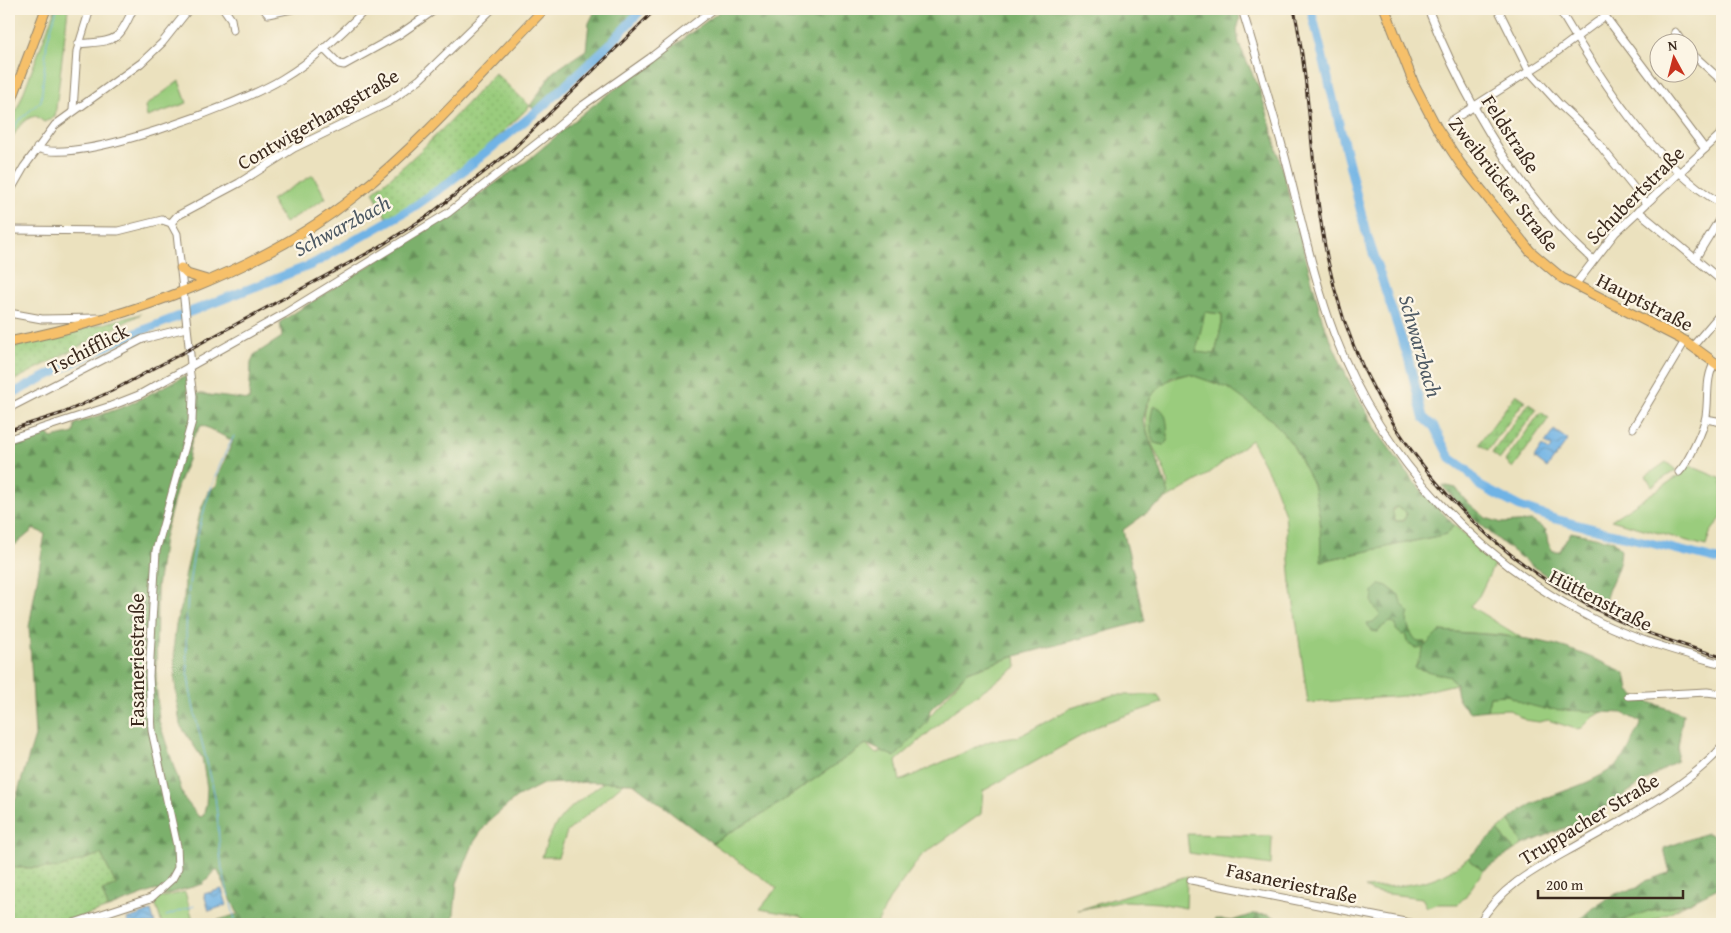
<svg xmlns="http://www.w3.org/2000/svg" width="1731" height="933" font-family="'Gentium Book Plus',serif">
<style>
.grass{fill:#9acc7d;stroke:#6a7b4e}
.forest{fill:url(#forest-firs);stroke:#5b6d45;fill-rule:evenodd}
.wetland{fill:url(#wetland-marsh);stroke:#6a7b4e}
.garden{fill:url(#garden-dots);stroke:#6a7b4e}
.water{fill:url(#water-waves);stroke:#566e82}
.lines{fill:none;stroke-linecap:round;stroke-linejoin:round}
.stream{stroke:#70b3e5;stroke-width:1}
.river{stroke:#70b3e5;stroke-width:9}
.minor-casing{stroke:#93866e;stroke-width:9}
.major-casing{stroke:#93866e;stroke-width:11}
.minor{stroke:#fff;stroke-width:7}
.major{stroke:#f6c06b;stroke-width:9}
.rail-casing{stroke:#3b2a1e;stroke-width:3}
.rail{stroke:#fcf5e5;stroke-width:1;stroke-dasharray:4;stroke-linecap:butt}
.labels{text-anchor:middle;stroke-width:4.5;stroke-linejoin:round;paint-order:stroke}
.street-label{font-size:20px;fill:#3b2a1e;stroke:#fcf5e5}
.water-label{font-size:21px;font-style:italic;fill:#4e5a64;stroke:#fcf5e5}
</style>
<defs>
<pattern id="forest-firs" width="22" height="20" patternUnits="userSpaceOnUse" patternTransform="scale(1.25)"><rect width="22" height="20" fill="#7bb06c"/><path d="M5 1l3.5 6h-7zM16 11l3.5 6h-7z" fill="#668f58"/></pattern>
<pattern id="wetland-marsh" width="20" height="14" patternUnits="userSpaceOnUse" patternTransform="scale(1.25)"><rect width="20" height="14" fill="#9acc7d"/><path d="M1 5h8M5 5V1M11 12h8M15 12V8" fill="none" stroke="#86af6c"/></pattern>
<pattern id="garden-dots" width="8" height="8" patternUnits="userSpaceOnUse" patternTransform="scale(1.25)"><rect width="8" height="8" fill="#9acc7d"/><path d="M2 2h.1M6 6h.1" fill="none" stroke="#86af6c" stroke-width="1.8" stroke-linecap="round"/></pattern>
<pattern id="water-waves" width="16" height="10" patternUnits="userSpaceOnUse" patternTransform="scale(1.25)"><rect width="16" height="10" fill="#70b3e5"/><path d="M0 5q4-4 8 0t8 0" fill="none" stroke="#5d92b9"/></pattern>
</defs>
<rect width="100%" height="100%" fill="#fcf5e5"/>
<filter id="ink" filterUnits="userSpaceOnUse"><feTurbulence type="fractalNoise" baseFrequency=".02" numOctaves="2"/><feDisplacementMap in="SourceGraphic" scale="10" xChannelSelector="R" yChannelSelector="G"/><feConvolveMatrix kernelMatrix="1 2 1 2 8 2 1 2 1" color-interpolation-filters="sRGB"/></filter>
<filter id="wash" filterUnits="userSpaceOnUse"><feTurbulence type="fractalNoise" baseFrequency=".0096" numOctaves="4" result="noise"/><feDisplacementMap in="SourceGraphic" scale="20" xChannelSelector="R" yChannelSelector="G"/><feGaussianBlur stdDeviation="1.12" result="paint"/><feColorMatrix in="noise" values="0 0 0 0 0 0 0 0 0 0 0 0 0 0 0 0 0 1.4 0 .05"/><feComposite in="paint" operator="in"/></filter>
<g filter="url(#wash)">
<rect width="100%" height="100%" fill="#ebe1be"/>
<!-- grass -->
<g class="grass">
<path d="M55,9H68L55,117L44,122L36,116C21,118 15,133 9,145V131Z"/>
<polygon points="179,81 187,103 147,117 145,106"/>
<polygon points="313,175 326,198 285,223 271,200"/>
<polygon points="1204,312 1222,314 1222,323 1215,354 1196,353"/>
<path d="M1189,374C1202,379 1217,382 1229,388C1266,409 1300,444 1313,485C1322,509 1321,536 1322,561L1447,534L1454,525L1496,561L1479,596L1470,606L1525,640L1503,635L1440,631L1450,677L1456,684L1404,696L1308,703L1291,584L1285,514L1272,479L1251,440L1207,475L1163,501C1185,472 1125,436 1153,394C1162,381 1174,377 1189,374Z"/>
<polygon points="1666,462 1676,470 1652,486 1646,476"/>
<polygon points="1688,465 1722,479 1722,517 1710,533 1706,546 1611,520 1680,475"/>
<circle cx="1399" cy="514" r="7"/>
<polygon points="1016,656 1017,667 956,709 896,761 900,781 990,741 1018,737 1071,708 1113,695 1158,695 1162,703 1104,723 983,791 981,814 922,855 891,897 877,924 811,924 799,916 760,909 777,888 712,843 772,808 866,744 876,754 884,750 895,757 967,672"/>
<path d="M1508,695C1538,712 1571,710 1604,711L1592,718L1582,728L1576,729L1548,720L1539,722L1525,720L1508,709L1487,710L1490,696Z"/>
<path d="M604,782L624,783L567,832L558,857H542C554,816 571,807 604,782Z"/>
<polygon points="1510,820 1523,845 1514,850 1498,830"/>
<polygon points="1187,834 1272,836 1271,865 1189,853"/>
<path d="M1468,858L1483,871L1465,897L1458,904H1436L1427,907L1422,898L1373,892L1365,888C1404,886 1437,885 1468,858Z"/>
<polygon points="1187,876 1186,908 1159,903 1125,901 1078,910"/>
<polygon points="185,892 194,923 162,924 154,899"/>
<polygon points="1688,903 1647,924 1613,924 1648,911"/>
</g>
<!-- forest -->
<g class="forest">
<polygon points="596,9 648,9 540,114 530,106 553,72 586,50 589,23"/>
<path d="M723,9H1237L1240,19L1237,30L1239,44L1259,88L1268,116L1323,322L1347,377L1379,434L1414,482L1454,525L1447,534L1321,561L1320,518L1313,484L1292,444L1272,420L1228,388L1189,374L1172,377L1156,390L1147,403L1143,421L1169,494L1163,501L1123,530L1145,621L1012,657L967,672L930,710L928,721L895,757L866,744L772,808L712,843L633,783L590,782L543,784L516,798L488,822L474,842L457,883L453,924H205L238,914L217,869L203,884L164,895L156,890L108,908L102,891L116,885L101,854L59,868H9V807L15,801L35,736L29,627L45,534L34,529L9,550V443L47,432L52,438L74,433L75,424L126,406L183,377H186L194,393L249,400L251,363L254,355L282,337L280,322L463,206L527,161L587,110ZM1205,312L1222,314V323L1215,354L1196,352ZM202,425L233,441L219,473L217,485L208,492L201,509L185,576L184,598L176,624L174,642L175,682L180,725L202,758L207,788L206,805L203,816L199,817L184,798L159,721L156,681L157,588L164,538L178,484L188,460L192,439ZM1396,507L1404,510L1407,514L1403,521H1395L1392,509Z"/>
<path d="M1156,406C1169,412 1167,427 1168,440L1164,445L1154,443C1149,433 1150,418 1153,407Z"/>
<path d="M1443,485L1456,488L1465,500L1486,518L1502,523L1532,521L1546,530L1548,543L1553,551H1559L1571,532L1614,541L1621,548C1621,573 1607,584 1605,604L1597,607C1539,574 1489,537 1444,488Z"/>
<path d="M1381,584L1387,586L1399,595L1401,603L1409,613C1404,623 1411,635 1418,642H1425V646L1440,631C1478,634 1519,635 1556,645C1580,652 1602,662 1624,672L1627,677L1629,691C1640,701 1666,707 1683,714L1676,761L1587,819L1523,845L1510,820C1515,816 1520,811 1525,808C1558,788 1622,782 1633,739C1635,732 1641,729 1641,722L1622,713L1545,709L1525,704L1508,695L1490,696L1487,710L1470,712C1460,704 1455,698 1456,684L1450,677L1415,668L1424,647L1418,649L1407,642L1405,634L1402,635L1396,630V625L1391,622L1383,626L1378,632L1371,631L1367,623L1373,622L1380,615L1372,603L1373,592Z"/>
<polygon points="1498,830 1514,850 1483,871 1468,858"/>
<polygon points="1707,833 1722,838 1722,886 1688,903 1648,911 1613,924 1575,924 1589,911 1615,894 1637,888 1646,881 1668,873 1669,869 1664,848"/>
<polygon points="1253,914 1269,915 1291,924 1213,924 1215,919 1232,921"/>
</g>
<!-- wetland -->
<g class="wetland">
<polygon points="1516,394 1525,400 1488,450 1479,444"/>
<polygon points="1529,403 1537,409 1500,459 1492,453"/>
<polygon points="1541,412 1549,418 1513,468 1505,461"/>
</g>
<!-- garden -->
<g class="garden">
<path d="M495,73L530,106C487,148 441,190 388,220L373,192C418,156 456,116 495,73Z"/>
<polygon points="141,314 9,383 9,348"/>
<polygon points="101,854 116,885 102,891 108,908 60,924 9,924 9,868 59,868"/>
</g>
<!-- water -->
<g class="water">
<polygon points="1554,430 1568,440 1547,468 1534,458 1542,446 1549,451 1551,447 1545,443"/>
<polygon points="222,889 227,905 209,911 204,894"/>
<polygon points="151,911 155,924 128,924 127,919"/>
</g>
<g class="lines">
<!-- stream -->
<g class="stream">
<polyline points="9,138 18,121 41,101 47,42 57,9"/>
<path d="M234,436C197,503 180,599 188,675C193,717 207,756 215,797C219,821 218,845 222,869C226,887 232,906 236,924"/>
<polyline points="166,916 194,906"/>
</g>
<!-- river -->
<g class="river">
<polyline points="1311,9 1365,229 1409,361 1423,417 1434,427 1450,458 1467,470 1480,486 1520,507 1555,519 1722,561"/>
<polyline points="9,395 123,338 311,265 412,208 447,184 541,108 611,43 642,9"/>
</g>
</g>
</g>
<g filter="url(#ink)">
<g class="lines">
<defs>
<g id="minor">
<polyline points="224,9 231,19 233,30"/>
<polyline points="264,9 268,14 292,9"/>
<path d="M1242,9C1258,63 1275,117 1289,172C1303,227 1315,283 1335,336C1383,461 1479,562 1599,622C1638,641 1680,652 1722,664"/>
<path d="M1428,9C1465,101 1517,193 1593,260"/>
<polyline points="1498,9 1529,71 1559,104 1590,133 1646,203"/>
<path d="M1559,9C1598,75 1654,166 1722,204"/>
<polyline points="1605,16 1705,149"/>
<polyline points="1605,16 1607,9"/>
<polyline points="1675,32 1682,42"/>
<path d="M78,44C116,40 117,44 133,9"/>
<polyline points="324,49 339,64 344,65 400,34 436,9"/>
<polyline points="1688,50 1722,81"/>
<polyline points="73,110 77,51 90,9"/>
<polyline points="1451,121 1542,63 1605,16"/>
<path d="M37,148C78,166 243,103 282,79C314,60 340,35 366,9"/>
<polyline points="9,193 24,167 55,125 141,63 162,43 189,9"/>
<polyline points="1638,211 1722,281"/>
<polyline points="171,223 177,216 239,183 294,148 389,102 420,79 492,9"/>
<polyline points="9,230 118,231 162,220 171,223 177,234 191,364"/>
<polyline points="1695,259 1722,215"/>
<polyline points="1575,285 1615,233 1722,133"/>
<polyline points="9,313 42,319 98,318"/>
<polyline points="1693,346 1722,312"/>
<polyline points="9,408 143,339 186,328"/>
<polyline points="1706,419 1722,422"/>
<polyline points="1633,428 1685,341"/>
<polyline points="9,439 111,406 139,395 284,314 448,213 555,129 582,106 650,58 713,9"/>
<path d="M1679,472C1688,463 1704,429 1706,416C1709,398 1705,378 1715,362"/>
<polyline points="1628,696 1707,692 1722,694"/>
<polyline points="1191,880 1415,924"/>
<polyline points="71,924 151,898 172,879 178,868 177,846 152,731 149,676 156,551 192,421 193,396 189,367"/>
<polyline points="1453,924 1481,921"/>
<path d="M1479,924C1500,885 1543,865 1580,844C1624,819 1689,786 1722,747"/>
</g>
<g id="major">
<polyline points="1385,9 1414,84 1437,128 1460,163 1530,251 1562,278 1685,341 1722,368"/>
<polyline points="9,107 46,9"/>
<polyline points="181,268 187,274 207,280"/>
<path d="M9,342C127,318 261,271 355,196C424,141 483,72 544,9"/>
</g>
</defs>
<!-- minor casing -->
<use href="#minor" class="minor-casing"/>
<!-- major casing -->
<use href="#major" class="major-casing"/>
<!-- minor -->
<use href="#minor" class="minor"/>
<!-- major -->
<use href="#major" class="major"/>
<defs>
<g id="rail">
<path d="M1294,9C1312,92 1310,178 1328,261C1361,419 1469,550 1615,619C1649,635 1686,646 1722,657"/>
<polyline points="9,430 63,413 112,391 379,247 429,215 511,151 656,9"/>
</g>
</defs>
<!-- rail casing -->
<use href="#rail" class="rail-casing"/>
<!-- rail -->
<use href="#rail" class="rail"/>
</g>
</g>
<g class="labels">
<!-- street labels -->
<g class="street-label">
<text transform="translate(318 119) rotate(-30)" y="7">Contwigerhangstraße</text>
<text transform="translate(1511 134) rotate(57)" y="7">Feldstraße</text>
<text transform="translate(1504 184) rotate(52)" y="7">Zweibrücker Straße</text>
<text transform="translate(1635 195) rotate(-45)" y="7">Schubertstraße</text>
<text transform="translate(1645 302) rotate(27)" y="7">Hauptstraße</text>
<text transform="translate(88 349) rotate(-27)" y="7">Tschifflick</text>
<text transform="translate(1601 600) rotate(27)" y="7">Hüttenstraße</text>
<text transform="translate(137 660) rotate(-90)" y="7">Fasaneriestraße</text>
<text transform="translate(1589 819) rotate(-31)" y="7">Truppacher Straße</text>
<text transform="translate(1292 883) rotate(12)" y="7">Fasaneriestraße</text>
</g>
<!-- water labels -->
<g class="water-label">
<text transform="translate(342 226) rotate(-28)" y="7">Schwarzbach</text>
<text transform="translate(1420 346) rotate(74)" y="7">Schwarzbach</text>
</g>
</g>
<!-- margin -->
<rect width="1731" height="933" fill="none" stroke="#fcf5e5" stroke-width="30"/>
<!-- north arrow -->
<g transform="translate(1674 58) rotate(353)"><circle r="24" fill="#fcf5e5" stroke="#afa495"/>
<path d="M0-4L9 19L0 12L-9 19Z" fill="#c8321e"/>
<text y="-8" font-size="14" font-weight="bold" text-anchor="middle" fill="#3b2a1e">N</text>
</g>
<!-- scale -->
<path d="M1538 890v8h145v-8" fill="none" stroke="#3b2a1e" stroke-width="2.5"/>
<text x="1546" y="890" font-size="15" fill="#3b2a1e" stroke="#fcf5e5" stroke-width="4" paint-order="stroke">200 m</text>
</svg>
